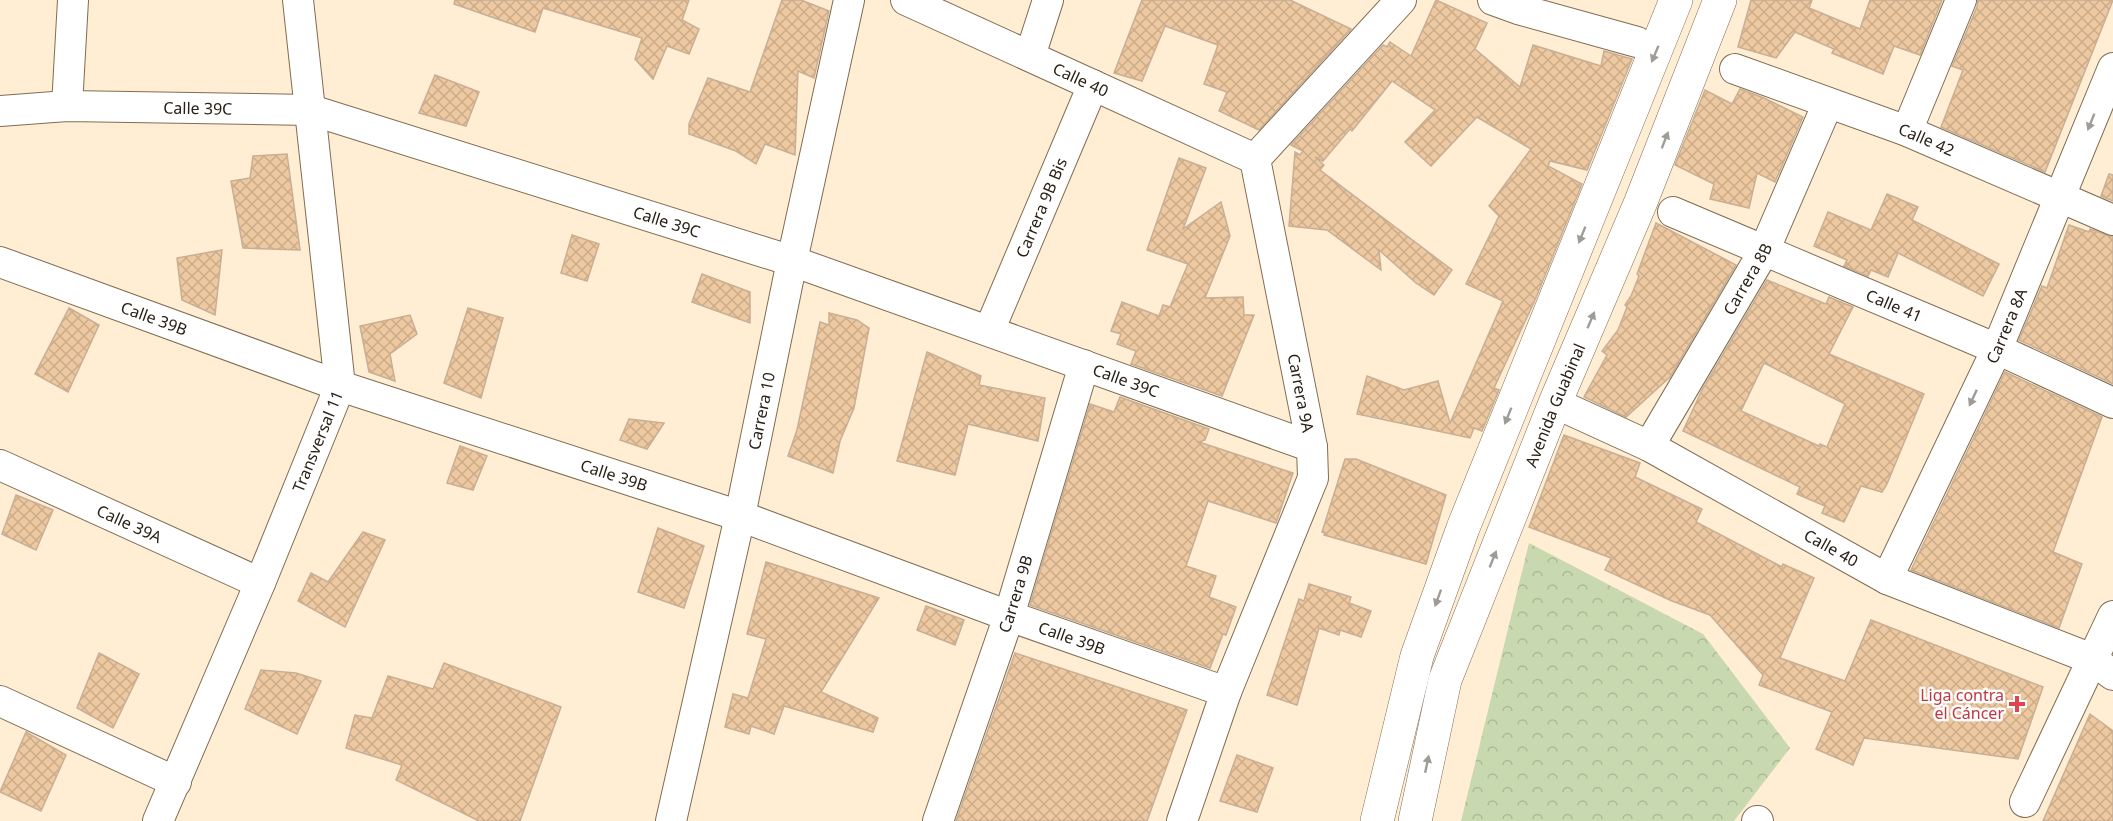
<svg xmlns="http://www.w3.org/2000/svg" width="2113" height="821" font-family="'Noto Sans',sans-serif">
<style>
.forest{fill:url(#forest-crowns)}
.building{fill:url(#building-cross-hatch);stroke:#c8af94;stroke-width:1.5;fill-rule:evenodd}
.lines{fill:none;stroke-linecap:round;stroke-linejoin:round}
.street-casing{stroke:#816d51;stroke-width:32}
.secondary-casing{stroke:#816d51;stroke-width:34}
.street{stroke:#fff;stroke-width:30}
.secondary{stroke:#fff;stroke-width:33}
.oneway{fill:#9f9b96}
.health-dot{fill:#e0444e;stroke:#fdfdfd;stroke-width:2}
.labels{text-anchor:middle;stroke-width:5;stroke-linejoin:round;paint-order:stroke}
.street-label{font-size:16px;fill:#292116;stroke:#fdfdfd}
.health-label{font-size:16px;fill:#be3a42;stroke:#fdfdfd;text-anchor:end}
</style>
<defs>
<pattern id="forest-crowns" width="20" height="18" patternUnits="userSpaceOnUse" patternTransform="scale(1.5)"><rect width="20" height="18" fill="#c8d9af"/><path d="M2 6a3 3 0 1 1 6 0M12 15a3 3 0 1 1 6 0" fill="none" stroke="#acba96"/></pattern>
<pattern id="building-cross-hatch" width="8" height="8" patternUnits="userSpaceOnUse" patternTransform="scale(1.5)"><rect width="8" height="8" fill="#edc8a0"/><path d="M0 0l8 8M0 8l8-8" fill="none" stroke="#cbac89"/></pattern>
</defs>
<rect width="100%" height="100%" fill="#ffedd4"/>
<!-- forest -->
<polygon class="forest" points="1529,543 1703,634 1790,748 1734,821 1461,821"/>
<!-- building -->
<g class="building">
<polygon points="455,0 689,0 682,20 699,29 689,54 667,46 653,79 635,59 642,38 543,8 535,32 454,4"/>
<polygon points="782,0 801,0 829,11 814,78 798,71 795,155 765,144 756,164 736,151 689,134 689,124 708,78 750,92"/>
<polygon points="1142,0 1290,0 1351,29 1259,130 1219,111 1227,92 1204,84 1218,45 1165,26 1142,81 1114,73"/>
<polygon points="1436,0 1487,23 1475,49 1520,87 1533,45 1601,66 1604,51 1632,59 1587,170 1550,161 1548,166 1582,184 1535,300 1494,388 1499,390 1482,431 1474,428 1470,438 1357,414 1367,376 1404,390 1438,381 1450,423 1503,301 1466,284 1499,216 1489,206 1531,149 1477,117 1431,166 1405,142 1435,110 1392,81 1352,131 1350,129 1323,161 1315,157 1324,165 1320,170 1452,270 1434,295 1416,283 1379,250 1381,270 1327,230 1289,226 1295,152 1300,155 1303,151 1291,145 1383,45 1387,47 1390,42 1411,56"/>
<polygon points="1751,0 1812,0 1809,8 1860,29 1870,0 1942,0 1920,55 1894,46 1883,74 1832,53 1834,49 1795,32 1776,58 1738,47"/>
<polygon points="1978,0 2113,0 2045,172 1941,127 1963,70 1952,66 1977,7"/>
<polygon points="435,75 479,92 466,126 419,113"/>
<polygon points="1740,89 1764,98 1803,117 1775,182 1757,173 1749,208 1710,199 1714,184 1675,165 1705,90 1732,104"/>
<polygon points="287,154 300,250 243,248 231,181 250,178 253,156"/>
<polygon points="1179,158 1206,168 1183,229 1221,202 1230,236 1205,298 1243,297 1244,315 1254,315 1222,396 1131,364 1136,351 1117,344 1121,334 1111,331 1122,302 1159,316 1163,305 1170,307 1188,264 1147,250"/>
<polygon points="2109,174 2113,175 2113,201 2101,196"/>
<polygon points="1887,194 1918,207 1912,220 1999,264 1983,296 1898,253 1888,277 1871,270 1868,276 1844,266 1847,260 1814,246 1828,212 1871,230"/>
<polygon points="1656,223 1736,265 1670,377 1626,417 1584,397 1607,355 1602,351 1618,330 1627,307 1625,305 1631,296 1639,276 1637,274"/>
<polygon points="2069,225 2089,232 2090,229 2113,237 2113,384 2019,340 2042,286 2047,288"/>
<polygon points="572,235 599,244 587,281 561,273"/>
<polygon points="222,250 215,315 182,300 177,258"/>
<polygon points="702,274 750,292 750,323 692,302"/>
<path d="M1767,280L1826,304L1829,297L1853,307L1829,354L1924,394L1887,484L1882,492L1861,486L1844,522L1822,513L1825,506L1797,494L1800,487L1683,431L1702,390ZM1764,363L1845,404L1827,447L1820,444L1819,446L1741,411Z"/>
<polygon points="69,308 99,325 68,392 35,374"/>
<polygon points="468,308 503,318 481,398 444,383"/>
<polygon points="829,313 857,320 869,328 854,408 840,441 833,473 788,456 797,430 820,322 829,325"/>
<polygon points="410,315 417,334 390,354 395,381 369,372 360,326"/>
<polygon points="927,352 981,376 979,385 1045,398 1038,441 968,424 955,475 897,461"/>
<polygon points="2005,372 2102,417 2053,552 2082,564 2059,628 1911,570"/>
<polygon points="1120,397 1209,429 1205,440 1199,442 1293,473 1276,523 1208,501 1186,566 1216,576 1209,597 1236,607 1226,635 1223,634 1210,668 1030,605 1090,404 1114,412"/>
<polygon points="629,419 664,423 647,449 620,440"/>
<polygon points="1564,435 1640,463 1635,477 1702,509 1696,522 1782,567 1783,564 1814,578 1780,658 1845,681 1871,620 2043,687 2018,759 1864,738 1853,765 1816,749 1832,712 1759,685 1763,675 1710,615 1672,601 1605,570 1611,558 1529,527"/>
<polygon points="460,446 487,456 473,490 447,483"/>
<polygon points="1345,459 1356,459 1446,495 1426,564 1324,535 1325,533 1322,532"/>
<polygon points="16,495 53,510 36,550 2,534"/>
<polygon points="658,528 704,546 684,608 638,592"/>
<polygon points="363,532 385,540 345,627 298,601 311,573 328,582"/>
<polygon points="766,562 879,598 821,692 878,718 873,732 784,706 774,734 751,726 749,734 725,727 733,694 748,698 766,639 747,634"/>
<polygon points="1309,584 1351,597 1349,603 1371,611 1361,637 1340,630 1339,635 1319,628 1297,705 1267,695 1299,599 1304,601"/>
<polygon points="926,606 964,620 955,645 917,630"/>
<polygon points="99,653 139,674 113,728 77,708"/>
<polygon points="1015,653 1187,710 1147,821 956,821"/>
<polygon points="444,663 561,707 520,821 479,821 396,780 402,765 346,748 355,715 372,718 388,676 433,689"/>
<polygon points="261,670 296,673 321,681 297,734 245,709"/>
<polygon points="2090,714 2113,731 2113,821 2043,821"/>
<polygon points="26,732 66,755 41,811 0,792"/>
<polygon points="1237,755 1273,768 1257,812 1220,801"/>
</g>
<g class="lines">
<defs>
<g id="street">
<path id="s1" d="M906,0L1255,159"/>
<polyline points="1493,0 1518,9 1637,42"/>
<polyline points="1030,56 1048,0"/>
<path id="s2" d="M1735,69L1907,131L2113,220"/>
<polyline points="67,106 73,0"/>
<path id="s3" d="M0,111L67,106L311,110L792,261L1312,447"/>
<polyline points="1907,131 1961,0"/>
<path id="s4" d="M1673,212L1997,349L2113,403"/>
<path id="s5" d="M0,262L340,386L740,516L1009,616L1226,692"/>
<path id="s6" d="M989,331L1093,85"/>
<path id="s7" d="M1555,403L1649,446L1887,579L2092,659L2113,675"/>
<path id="s8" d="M1649,446L1764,251L1828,103"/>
<path id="s9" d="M0,465L260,583"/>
<path id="s10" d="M1887,579L1997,349L2113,68"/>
<polyline points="0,701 176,782"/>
<polyline points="2025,802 2113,616"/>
<path id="s11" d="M158,821L260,583L340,386L298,0"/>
<path id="s12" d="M671,821L740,516L792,261L849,0"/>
<path id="s13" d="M938,821L1009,616L1084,365"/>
<polyline points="1182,821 1226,692 1313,478 1312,447 1255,159 1401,0"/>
<polyline points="1757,821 1758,821"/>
</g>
<g id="secondary">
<polyline points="1377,821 1417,656 1463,528 1676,0"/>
<path id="s14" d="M1415,821L1445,680L1555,403L1640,204L1720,0"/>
</g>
</defs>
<!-- street casing -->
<use href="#street" class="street-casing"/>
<!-- secondary casing -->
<use href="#secondary" class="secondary-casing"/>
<!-- street -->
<use href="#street" class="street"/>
<!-- secondary -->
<use href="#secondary" class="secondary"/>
</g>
<!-- one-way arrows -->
<defs><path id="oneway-solid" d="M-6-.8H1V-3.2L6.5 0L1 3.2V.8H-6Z" transform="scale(1.5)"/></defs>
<g class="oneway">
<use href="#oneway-solid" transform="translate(1655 54) rotate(113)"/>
<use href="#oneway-solid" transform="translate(2091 122) rotate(112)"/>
<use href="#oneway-solid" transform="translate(1665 140) rotate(-69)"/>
<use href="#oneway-solid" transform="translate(1582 235) rotate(112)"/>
<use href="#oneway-solid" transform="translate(1591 320) rotate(-67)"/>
<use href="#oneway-solid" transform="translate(1973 398) rotate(115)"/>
<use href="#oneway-solid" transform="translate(1508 416) rotate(112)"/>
<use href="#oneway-solid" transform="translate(1493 559) rotate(-68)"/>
<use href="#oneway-solid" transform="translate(1438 598) rotate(110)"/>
<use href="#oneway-solid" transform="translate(1427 764) rotate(-78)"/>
</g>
<!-- markers -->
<path class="health-dot" d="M2014 695h6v6h6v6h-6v6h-6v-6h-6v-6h6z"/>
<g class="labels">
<!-- street labels -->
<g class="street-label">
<text dy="6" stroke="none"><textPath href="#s1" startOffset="192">Calle 40</textPath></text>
<text dy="6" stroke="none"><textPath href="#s3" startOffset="198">Calle 39C</textPath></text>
<text dy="6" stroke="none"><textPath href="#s2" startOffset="204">Calle 42</textPath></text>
<text dy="6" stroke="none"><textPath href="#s6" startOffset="134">Carrera 9B Bis</textPath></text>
<text dy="6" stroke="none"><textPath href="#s3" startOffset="684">Calle 39C</textPath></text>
<text dy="6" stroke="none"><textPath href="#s8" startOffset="194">Carrera 8B</textPath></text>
<text dy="6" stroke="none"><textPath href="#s4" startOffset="240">Calle 41</textPath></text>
<text dy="6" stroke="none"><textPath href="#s5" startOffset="164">Calle 39B</textPath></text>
<text dy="6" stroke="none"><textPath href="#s10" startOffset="280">Carrera 8A</textPath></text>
<text dy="6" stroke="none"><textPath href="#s3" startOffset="1170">Calle 39C</textPath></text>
<text transform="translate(1301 393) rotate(79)" y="6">Carrera 9A</text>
<text dy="6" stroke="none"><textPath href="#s14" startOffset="440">Avenida Guabinal</textPath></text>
<text dy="6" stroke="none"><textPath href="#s12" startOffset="420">Carrera 10</textPath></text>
<text dy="6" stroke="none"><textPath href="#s11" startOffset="412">Transversal 11</textPath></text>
<text dy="6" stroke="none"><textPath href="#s5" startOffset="650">Calle 39B</textPath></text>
<text dy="6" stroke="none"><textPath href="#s9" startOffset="142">Calle 39A</textPath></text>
<text dy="6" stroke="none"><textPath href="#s7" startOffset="312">Calle 40</textPath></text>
<text dy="6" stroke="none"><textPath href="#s13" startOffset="240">Carrera 9B</textPath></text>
<text dy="6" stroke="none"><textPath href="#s5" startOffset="1136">Calle 39B</textPath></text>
</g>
<!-- health labels -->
<g class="health-label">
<text x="2004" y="701">Liga contra<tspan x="2004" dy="18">el Cáncer</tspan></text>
</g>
</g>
</svg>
